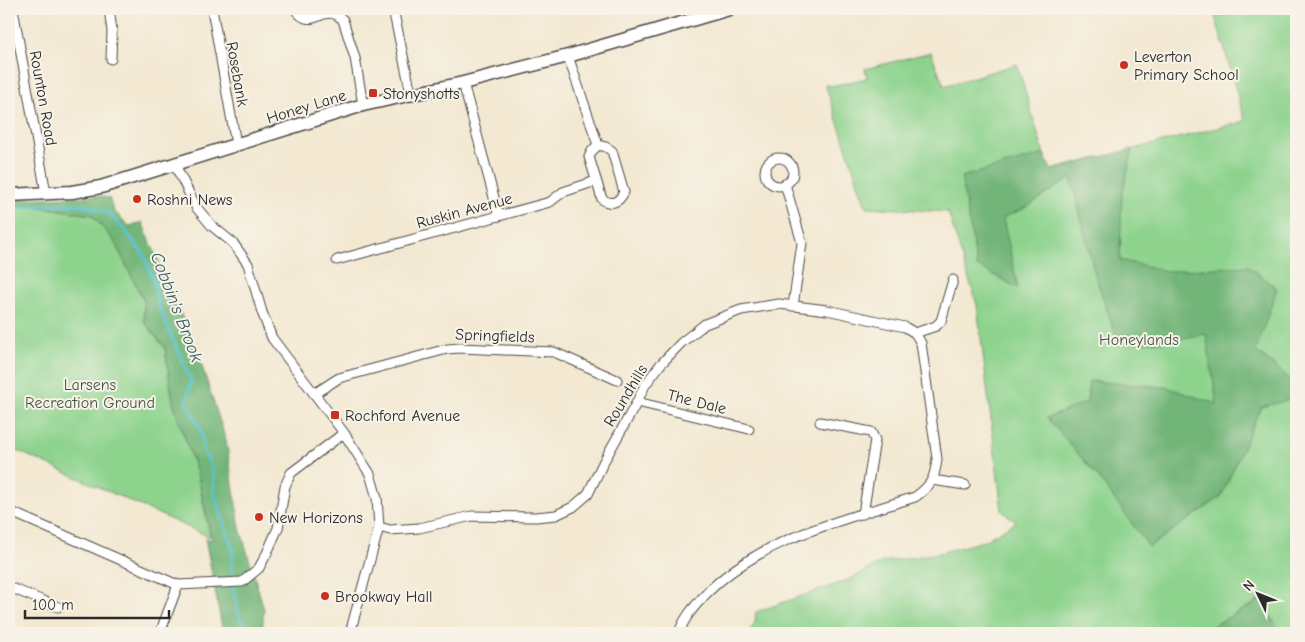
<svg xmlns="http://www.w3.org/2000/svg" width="1305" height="642" font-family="'Comic Neue',sans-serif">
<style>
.green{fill:#8dd38d;stroke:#5c7f5c}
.forest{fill:#72b578;stroke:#4e7052}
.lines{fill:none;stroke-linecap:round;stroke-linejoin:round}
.stream{stroke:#57c3d1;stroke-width:3}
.street-casing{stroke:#494744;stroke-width:11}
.secondary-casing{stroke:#494744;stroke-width:15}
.street{stroke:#fff;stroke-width:9}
.secondary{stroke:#fff;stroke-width:12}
.poi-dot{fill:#c8321e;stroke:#f7f3e8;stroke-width:2}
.labels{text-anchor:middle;stroke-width:4;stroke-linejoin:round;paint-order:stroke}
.poi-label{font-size:16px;fill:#2b2b2b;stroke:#f7f3e8;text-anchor:start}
.street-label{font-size:16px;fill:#2b2b2b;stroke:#f7f3e8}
.park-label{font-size:16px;fill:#454;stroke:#f7f3e8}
.water-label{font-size:18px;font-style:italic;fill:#38595d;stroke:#f7f3e8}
</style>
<rect width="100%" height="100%" fill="#f7f3e8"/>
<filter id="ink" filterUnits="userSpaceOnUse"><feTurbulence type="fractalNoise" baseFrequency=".02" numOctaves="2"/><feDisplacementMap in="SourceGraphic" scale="10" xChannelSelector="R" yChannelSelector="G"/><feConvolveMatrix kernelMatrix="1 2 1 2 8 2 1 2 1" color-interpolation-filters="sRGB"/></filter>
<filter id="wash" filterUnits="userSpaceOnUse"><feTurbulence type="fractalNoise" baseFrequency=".0096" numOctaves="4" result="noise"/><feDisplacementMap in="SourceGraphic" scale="20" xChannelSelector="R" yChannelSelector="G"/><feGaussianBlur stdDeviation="1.12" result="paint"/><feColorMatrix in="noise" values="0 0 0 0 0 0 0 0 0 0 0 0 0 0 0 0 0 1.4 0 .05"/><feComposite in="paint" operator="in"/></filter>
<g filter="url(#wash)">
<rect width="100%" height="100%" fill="#f3e8d1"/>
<!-- green -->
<g class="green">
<polygon points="1213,9 1296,9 1296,624 1282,633 1260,600 1200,633 749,633 755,623 756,612 848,580 883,562 939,553 984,541 1016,522 1002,511 977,305 948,212 866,207 825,84 831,86 867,78 865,69 931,52 944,86 1017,64 1044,154 1051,170 1245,121"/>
<polygon points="28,205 92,215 114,241 144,301 144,321 165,349 173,403 198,476 210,537 9,447 9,210"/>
</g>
<!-- forest -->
<g class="forest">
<polygon points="1133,149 1122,195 1120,260 1167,271 1248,266 1277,288 1256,351 1294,382 1296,381 1296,398 1261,407 1221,497 1149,547 1099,478 1047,418 1087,402 1089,381 1166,387 1217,404 1206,334 1172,340 1119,344 1095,275 1071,178 1023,209 1003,218 1018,288 977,266 961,177 1044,154 1051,170"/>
<polygon points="96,196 109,198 114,211 129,226 142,222 199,357 226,440 240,528 264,609 262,633 223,633 205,538 212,540 198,476 173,403 165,347 144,321 144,301 114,241 92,215 28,205 9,210 9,199"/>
<polygon points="1261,600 1279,633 1200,633"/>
</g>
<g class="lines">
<!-- stream -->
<polyline class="stream" points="9,208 64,204 84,205 108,213 127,233 144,255 154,283 159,308 191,380 187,404 200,427 204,451 213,471 214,493 233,550 232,575 234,592 238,611 246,633"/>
</g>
</g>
<g filter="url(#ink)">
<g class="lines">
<defs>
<g id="street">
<polyline points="13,9 46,193"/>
<polyline points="109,9 112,31 111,59"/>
<polyline points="212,9 236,144"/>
<path d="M295,9C313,34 323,0 343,20L355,58L363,105"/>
<polyline points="393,9 411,93"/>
<path d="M568,56L598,145L606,147L612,151L624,192C619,202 612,206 602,199L589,157L592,151L598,145"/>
<polyline points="463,83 499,216"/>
<circle cx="779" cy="172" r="14"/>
<polyline points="177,164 178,171 196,207 212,226 233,243 248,264 262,312 272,338 344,433 370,474 377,498 379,527 350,633"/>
<polyline points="785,184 802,243 793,306"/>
<polyline points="337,260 550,202 563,192 596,181"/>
<polyline points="915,333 936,326 941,321 953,280"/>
<polyline points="314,394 339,378 447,349 460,348 554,352 617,380"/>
<polyline points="637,402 749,429"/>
<polyline points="820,422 871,432 875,440 863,514"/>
<polyline points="932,480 965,485"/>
<polyline points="9,511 178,585 242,582 259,568 267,553 278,528 285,486 291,473 344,433"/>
<path d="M379,527L390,530L419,528L472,516L536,517L556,515L573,507L588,494L604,461L637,402L645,385L660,365L681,343L705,324L741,310L779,304L827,310L905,327L915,333L921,343L937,459C935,478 931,486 915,497C841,521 759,538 704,596C693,608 684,618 679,633"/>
<polyline points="9,587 58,607"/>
<polyline points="160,633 178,585"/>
</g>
<polyline id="secondary" points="9,195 72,192 101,187 363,105 463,83 568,56 729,9"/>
</defs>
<!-- street casing -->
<use href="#street" class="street-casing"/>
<!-- secondary casing -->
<use href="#secondary" class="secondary-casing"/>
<!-- street -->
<use href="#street" class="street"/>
<!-- secondary -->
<use href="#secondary" class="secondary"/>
</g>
</g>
<!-- markers -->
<g class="poi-dot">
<circle cx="1124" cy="65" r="5"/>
<rect x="368" y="88" width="10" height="10" rx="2.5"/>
<circle cx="137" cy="199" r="5"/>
<rect x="330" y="410" width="10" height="10" rx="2.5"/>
<circle cx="259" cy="517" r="5"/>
<circle cx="325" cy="596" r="5"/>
</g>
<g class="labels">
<!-- poi labels -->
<g class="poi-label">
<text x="1134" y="62">Leverton<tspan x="1134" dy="18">Primary School</tspan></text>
<text x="383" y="99">Stonyshotts</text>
<text x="147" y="205">Roshni News</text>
<text x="345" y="421">Rochford Avenue</text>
<text x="269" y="523">New Horizons</text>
<text x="335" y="602">Brookway Hall</text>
</g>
<!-- street labels -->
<g class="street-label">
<text transform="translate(238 74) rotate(80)" y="6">Rosebank</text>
<text transform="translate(44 98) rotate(80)" y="6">Rounton Road</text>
<text transform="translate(306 106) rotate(-17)" y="6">Honey Lane</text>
<text transform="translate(464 210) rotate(-15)" y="6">Ruskin Avenue</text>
<text transform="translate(495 335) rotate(2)" y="6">Springfields</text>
<text transform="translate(625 395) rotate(-59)" y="6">Roundhills</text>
<text transform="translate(697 401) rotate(14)" y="6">The Dale</text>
</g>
<!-- park labels -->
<g class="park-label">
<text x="1139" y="345">Honeylands</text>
<text x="90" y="390">Larsens<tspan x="90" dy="18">Recreation Ground</tspan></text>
</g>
<!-- water labels -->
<g class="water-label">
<text transform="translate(177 307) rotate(69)" y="6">Cobbin's Brook</text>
</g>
</g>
<!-- margin -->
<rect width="1305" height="642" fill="none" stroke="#f7f3e8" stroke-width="30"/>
<!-- north arrow -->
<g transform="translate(1258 594) rotate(313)" stroke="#f7f3e8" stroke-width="4" paint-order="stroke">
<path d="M0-4L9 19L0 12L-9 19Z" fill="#2b2b2b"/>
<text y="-8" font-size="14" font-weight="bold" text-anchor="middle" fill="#2b2b2b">N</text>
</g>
<!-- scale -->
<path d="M25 610v8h144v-8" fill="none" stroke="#2b2b2b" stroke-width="2.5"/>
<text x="32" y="610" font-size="15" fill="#2b2b2b" stroke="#f7f3e8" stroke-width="4" paint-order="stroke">100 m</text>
</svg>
